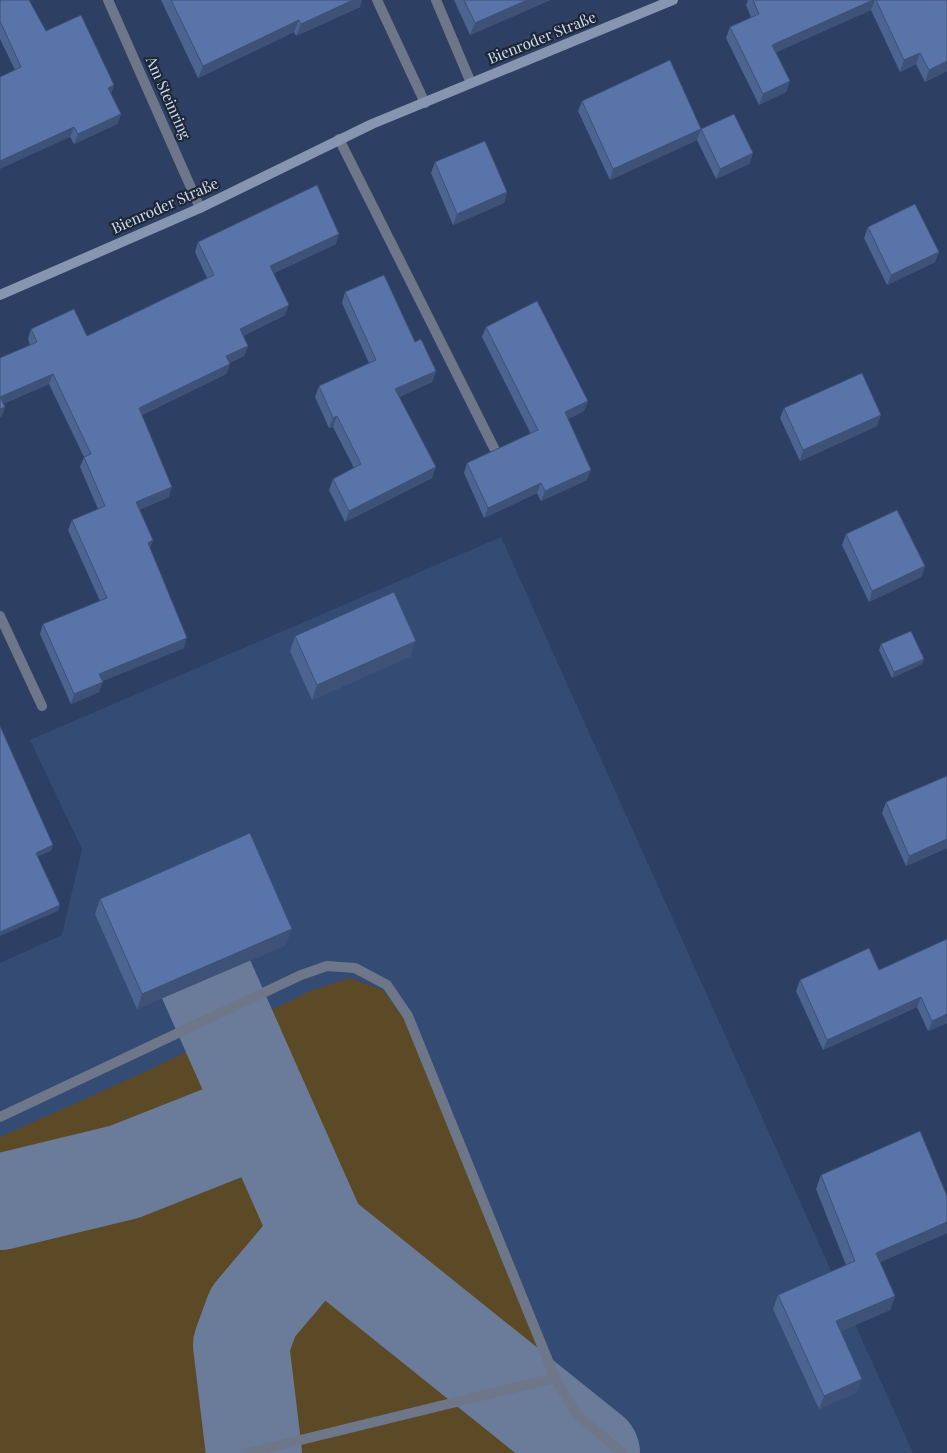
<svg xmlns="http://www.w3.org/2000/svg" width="947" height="1453" font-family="'Playfair Display',serif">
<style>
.built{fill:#344b74}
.green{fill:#5c4926}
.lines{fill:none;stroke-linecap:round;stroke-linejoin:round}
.taxiway{stroke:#6b7c9a;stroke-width:96}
.lane{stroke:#6e7789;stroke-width:10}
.street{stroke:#6e7789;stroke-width:10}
.secondary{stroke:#8696b1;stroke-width:10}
.wall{fill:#4c6490}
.shaded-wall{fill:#3e5176}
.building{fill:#5874a8;stroke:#3e5176}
.labels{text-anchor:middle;stroke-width:4.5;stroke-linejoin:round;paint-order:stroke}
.street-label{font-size:15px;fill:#d2def3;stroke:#1e2737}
</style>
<rect width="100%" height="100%" fill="#2d4063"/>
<!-- built -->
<polygon class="built" points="501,537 913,1453 0,1453 0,963 62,935 82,849 30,740"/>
<!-- green -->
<polygon class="green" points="350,978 383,990 405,1019 539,1351 587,1441 602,1453 0,1453 0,1137 147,1071 310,991"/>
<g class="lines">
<!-- taxiway -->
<g class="taxiway">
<polyline points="206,979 319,1234 592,1453"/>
<polyline points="0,1202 124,1172 266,1116"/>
<polyline points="254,1453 241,1345 253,1312 319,1234"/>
</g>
<!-- lane -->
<g class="lane">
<polyline points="377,0 425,103"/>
<polyline points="436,0 471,83"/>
<polyline points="0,1117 301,975 327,966 355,968 387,985 408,1016 555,1378 247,1453"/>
<polyline points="555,1378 577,1415 623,1453"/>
</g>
<!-- street -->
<g class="street">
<polyline points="108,0 200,208"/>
<polyline points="339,139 494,448"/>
<polyline points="0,616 42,706"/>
</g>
<!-- secondary -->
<polyline class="secondary" points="0,295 200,208 372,124 673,0"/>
</g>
<!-- wall -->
<g class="wall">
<polygon points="0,0 46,31 114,85 111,93 121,114 117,124 74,144 70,137 15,70 0,39"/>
<polygon points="161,0 362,0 360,7 296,36 294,32 198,78"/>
<polygon points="454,0 550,0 470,35"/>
<polygon points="748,0 947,0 947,71 925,82 916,64 900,72 871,10 776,52 790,81 786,92 759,105 726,38 730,27 751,17 746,5"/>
<polygon points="582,101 701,129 753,153 749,164 716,179 697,140 610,180 578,111"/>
<polygon points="435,162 507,192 504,203 453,225 431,173"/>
<polygon points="868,227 939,252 935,262 887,285 864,238"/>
<polygon points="198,242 336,244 274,273 285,315 243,336 248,346 244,356 229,363 230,364 226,374 142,415 169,497 139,510 153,540 150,548 184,648 102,681 99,692 71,704 40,634 43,624 100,601 68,530 72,520 98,509 80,467 84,457 49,384 3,404 5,407 1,417 0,358 30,345 28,339 31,329 87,336 207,278 195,252"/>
<polygon points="345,292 415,342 436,371 432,382 399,397 432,478 345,522 329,490 333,479 354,468 333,427 329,428 315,397 319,386 369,363 342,303"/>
<polygon points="486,327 588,401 584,411 568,419 587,480 541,501 537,493 484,518 464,473 467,463 531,434 482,337"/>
<polygon points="784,408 877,426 800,461 780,418"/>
<polygon points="846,534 925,566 921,577 869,602 842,545"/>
<polygon points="295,636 411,656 312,700 290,651"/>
<polygon points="881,644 924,659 922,664 892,678 879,650"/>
<polygon points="947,776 947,848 906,866 882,813 886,802"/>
<polygon points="100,899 286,945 137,1009 95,914"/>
<polygon points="947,939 947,1023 928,1031 917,1007 823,1050 796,991 800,980 879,970"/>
<polygon points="821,1175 947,1233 880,1262 895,1296 890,1310 841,1331 857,1392 819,1409 773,1309 778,1295 846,1265 816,1189"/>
</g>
<!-- shaded-wall -->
<g class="shaded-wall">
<polygon points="353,0 362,0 360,7 296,36 301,24"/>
<polygon points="527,0 550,0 470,35 475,23"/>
<polygon points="873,0 875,0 871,10 768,56 772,45"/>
<polygon points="299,20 294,32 198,78 203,66"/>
<polygon points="920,53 916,64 900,72 904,60"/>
<polygon points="947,61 947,71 925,82 929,70"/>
<polygon points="790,81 786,92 759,105 763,94"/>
<polygon points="114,85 110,95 108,88"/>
<polygon points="121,114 117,124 74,144 78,134"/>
<polygon points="74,127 70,137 0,169 0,161"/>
<polygon points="701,129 697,140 610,180 613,169"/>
<polygon points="753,153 749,164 716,179 720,169"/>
<polygon points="507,192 504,203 453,225 457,214"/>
<polygon points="339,234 336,244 267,276 270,266"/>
<polygon points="939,252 935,262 887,285 891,275"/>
<polygon points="289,305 285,315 236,339 240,329"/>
<polygon points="248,346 244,356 222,366 226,356"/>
<polygon points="230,364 226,374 135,418 139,408"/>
<polygon points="436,371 432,382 391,400 395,389"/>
<polygon points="53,374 49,384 0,405 0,397"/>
<polygon points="588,401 584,411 562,422 565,412"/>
<polygon points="5,407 1,417 0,417 0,409"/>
<polygon points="881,415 877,426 800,461 803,450"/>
<polygon points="337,416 333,427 329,428 333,418"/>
<polygon points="436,467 432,478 345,522 349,511"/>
<polygon points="591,470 587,480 541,501 545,491"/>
<polygon points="541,483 537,493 484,518 488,508"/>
<polygon points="172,487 169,497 132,513 136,502"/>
<polygon points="153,540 149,550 148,543"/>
<polygon points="925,566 921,577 869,602 872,591"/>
<polygon points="187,638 184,648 96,684 99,674"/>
<polygon points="416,641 411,656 312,700 317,685"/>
<polygon points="924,659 922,664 892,678 894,672"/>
<polygon points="103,682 99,692 71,704 74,694"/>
<polygon points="947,839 947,848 906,866 909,856"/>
<polygon points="53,845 51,851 34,858 36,853"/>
<polygon points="60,905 58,911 0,936 0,932"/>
<polygon points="292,929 286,945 137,1009 142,994"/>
<polygon points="921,997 917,1007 823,1050 827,1040"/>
<polygon points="947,1014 947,1023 928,1031 932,1021"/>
<polygon points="947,1222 947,1233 871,1266 876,1253"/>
<polygon points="895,1296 890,1310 832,1335 836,1321"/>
<polygon points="862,1379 857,1392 819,1409 824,1396"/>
</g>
<!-- building -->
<g class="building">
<polygon points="0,0 29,0 46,31 81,15 114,85 108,88 121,114 78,134 74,127 0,161 0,77 21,67 0,21"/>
<polygon points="171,0 353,0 301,24 299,20 203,66"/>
<polygon points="464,0 527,0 475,23"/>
<polygon points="753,0 873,0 772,45 790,81 763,94 730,27 759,14"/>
<polygon points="876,0 947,0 947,61 929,70 920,53 904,60"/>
<polygon points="670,60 701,129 613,169 582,101"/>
<polygon points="734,114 753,153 720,169 701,129"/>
<polygon points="485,141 507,192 457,214 435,162"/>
<polygon points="317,185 339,234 270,266 289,305 240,329 248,346 226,356 230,364 139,408 172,487 136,502 153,540 148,543 187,638 99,674 103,682 74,694 43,624 107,598 72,520 105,506 84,457 91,454 53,374 0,397 0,358 37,342 31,329 74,309 87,336 214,275 198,242"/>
<polygon points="915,204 939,252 891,275 868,227"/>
<polygon points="384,275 415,342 421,339 436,371 395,389 436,467 349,511 333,479 361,464 337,416 333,418 319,386 376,360 345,292"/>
<polygon points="537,301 588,401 565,412 591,470 545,491 541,483 488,508 467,463 538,430 486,327"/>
<polygon points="862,373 881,415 803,450 784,408"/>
<polygon points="0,397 5,407 0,409"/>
<polygon points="897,510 925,566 872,591 846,534"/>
<polygon points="394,592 416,641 317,685 295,636"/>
<polygon points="911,631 924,659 894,672 881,644"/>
<polygon points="0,726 53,845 36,853 60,905 0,932"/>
<polygon points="947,776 947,839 909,856 886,802"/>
<polygon points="250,833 292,929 142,994 100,899"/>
<polygon points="947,939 947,1014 932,1021 921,997 827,1040 800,980 869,948 879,970"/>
<polygon points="920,1131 947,1196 947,1222 876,1253 895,1296 836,1321 862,1379 824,1396 778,1295 855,1261 821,1175"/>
</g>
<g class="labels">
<!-- street labels -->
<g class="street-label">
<text transform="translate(542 38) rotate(-22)" y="5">Bienroder Straße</text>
<text transform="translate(168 98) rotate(66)" y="5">Am Steinring</text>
<text transform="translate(165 206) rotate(-24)" y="5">Bienroder Straße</text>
</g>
</g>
</svg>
